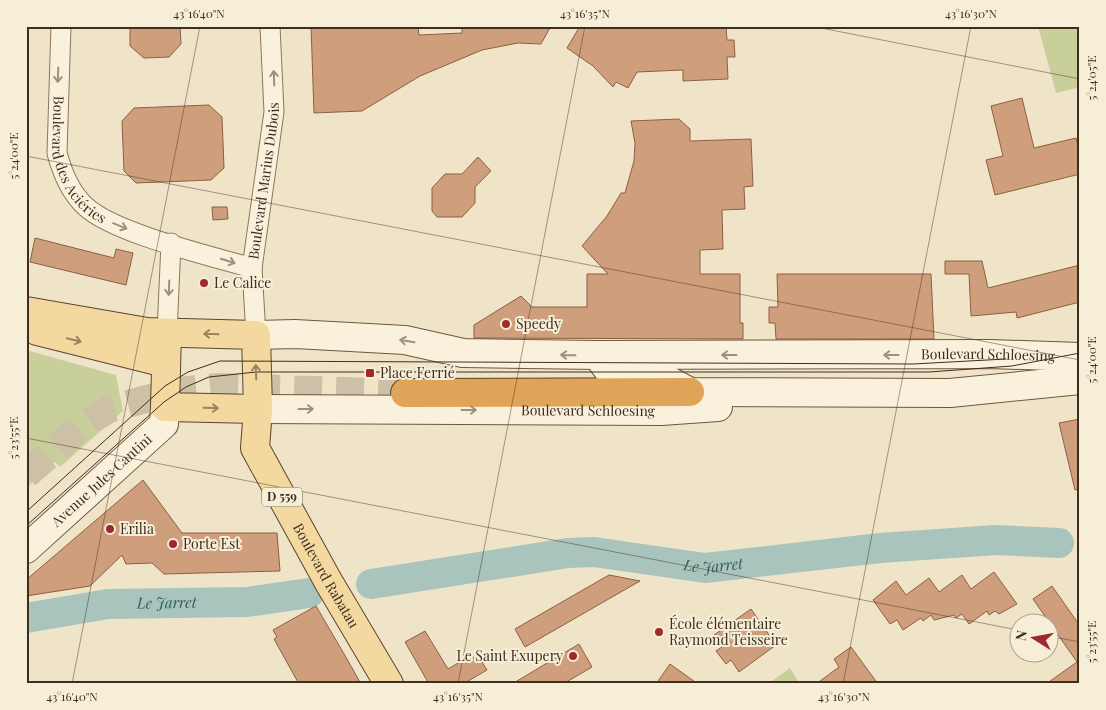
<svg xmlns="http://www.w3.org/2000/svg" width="1106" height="710" font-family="'Playfair Display',serif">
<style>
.green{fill:#c9cf9b}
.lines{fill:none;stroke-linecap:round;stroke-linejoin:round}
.river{stroke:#a9c4bc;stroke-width:30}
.building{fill:#cf9f7d;stroke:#8d5f41}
.highway-tunnel{stroke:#ccc0a6;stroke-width:28;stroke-dasharray:28 14;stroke-linecap:butt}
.street-casing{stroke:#8d765c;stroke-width:21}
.secondary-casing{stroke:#6f573f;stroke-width:30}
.primary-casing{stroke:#5b4430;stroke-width:30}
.highway-casing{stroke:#5b4430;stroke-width:30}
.street{stroke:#faf1dc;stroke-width:19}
.secondary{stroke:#faf1dc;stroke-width:28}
.primary{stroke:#f3d9a0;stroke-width:28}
.highway{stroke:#e0a458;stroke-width:28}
.tram{stroke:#3d2e20;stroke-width:1}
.oneway{stroke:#9c907e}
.oneway2{stroke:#988460}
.ticks{fill:none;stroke:#3d2e20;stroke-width:1;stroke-opacity:0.45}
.poi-dot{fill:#9e2a2b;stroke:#f7eed8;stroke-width:2}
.labels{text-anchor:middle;stroke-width:4;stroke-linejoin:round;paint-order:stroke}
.shield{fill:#f7eed8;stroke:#756857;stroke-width:1}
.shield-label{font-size:12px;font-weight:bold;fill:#3d2e20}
.street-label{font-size:14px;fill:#3d2e20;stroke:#f7eed8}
.poi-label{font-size:14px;fill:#3d2e20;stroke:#f7eed8;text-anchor:start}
.water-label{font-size:15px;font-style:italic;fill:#2f5d5a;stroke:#f7eed8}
.neatline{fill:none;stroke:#3d2e20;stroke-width:2}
.ticks-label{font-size:12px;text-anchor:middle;fill:#3d2e20}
</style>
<rect width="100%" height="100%" fill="#f0e4c8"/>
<!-- green -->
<g class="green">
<polygon points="1038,26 1080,26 1080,87 1056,93"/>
<polygon points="26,350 116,375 123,411 60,467 55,462 26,488"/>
<polygon points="790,668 800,684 768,684"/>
</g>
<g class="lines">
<!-- river -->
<g class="river">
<path id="s1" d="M371,584L568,553L594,552L705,568L880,548L996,540L1059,543"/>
<path id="s2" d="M26,618L108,604L247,602L309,593"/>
</g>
</g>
<!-- building -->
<g class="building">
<polygon points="130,26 180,26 181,44 169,57 144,58 130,46"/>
<polygon points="311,26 418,26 419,35 462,33 462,26 551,26 541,44 518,43 482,50 420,76 362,111 314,113"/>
<polygon points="580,26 726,26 727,40 734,40 735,57 727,57 728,79 683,81 683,70 637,72 628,88 616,82 613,87 593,66 567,48"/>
<polygon points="1022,98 1034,148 1076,138 1080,154 1080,174 995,195 986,160 1003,156 991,106"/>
<polygon points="209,105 222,117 224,168 211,180 136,183 124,171 122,121 134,108"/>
<polygon points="679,119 690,129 690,141 751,139 753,186 744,187 745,209 722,210 723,249 700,250 700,274 740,274 740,323 743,323 743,339 474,338 474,325 521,296 532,307 587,307 587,274 608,274 582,246 607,216 621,193 625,193 634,161 635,143 631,121"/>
<polygon points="478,157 491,171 475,187 475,203 462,217 437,217 432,211 432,188 445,174 462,174"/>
<polygon points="212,207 227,207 228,219 213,220"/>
<polygon points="35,238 114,258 116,249 133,253 126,285 30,262"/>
<polygon points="945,261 982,261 988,288 1080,265 1080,302 1017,318 1016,312 971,316 969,274 945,274"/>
<polygon points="777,274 931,274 934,339 776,339 775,323 769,323 769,307 778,307"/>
<polygon points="1080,419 1080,489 1075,490 1059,423"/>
<polygon points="143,480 182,533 277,533 280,571 164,574 152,563 126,564 122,555 90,586 26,596 26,580"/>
<polygon points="994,572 1017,604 999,614 995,611 989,615 987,611 969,624 962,614 956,618 954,615 934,620 931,615 923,621 921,618 903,630 897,620 890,624 873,600 896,581 906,595 929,578 939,592 962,575 971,589"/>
<polygon points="609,575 640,581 525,647 515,629"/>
<polygon points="1052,586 1080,626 1080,684 1046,684 1077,662 1033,599"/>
<polygon points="316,606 347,659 361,684 299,684 274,639 277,637 273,630"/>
<polygon points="751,609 776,645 739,672 731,660 726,664 716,651 722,647 714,635"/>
<polygon points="425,631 448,669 472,655 475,661 480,659 487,670 463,684 429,684 405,642"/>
<polygon points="579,644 592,667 563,684 512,684"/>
<polygon points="851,647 878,684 816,684 839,667 834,659"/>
<polygon points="670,664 698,684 656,684"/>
</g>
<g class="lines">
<!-- highway-tunnel -->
<polyline class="highway-tunnel" points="26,475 84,424 109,409 177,391 218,387 405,393"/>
<defs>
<g id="street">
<path id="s3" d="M61,26L57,153C62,172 70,192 85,206C113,233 211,256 252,268"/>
<polyline points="167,333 171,243"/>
<path id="s4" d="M256,335L252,268L274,112L270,26"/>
</g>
<g id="secondary">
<polyline points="256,335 295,334 405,340 463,353 597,355 614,378 666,379 690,392 950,393 1080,380"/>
<path id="s5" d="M597,355L990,354L1080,357"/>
<path id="s6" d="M258,409L661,411L718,407"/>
<path id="s7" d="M26,549L164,424L165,407"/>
</g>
<g id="primary">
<path id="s8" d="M26,311L147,332L256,335L258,409L255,448L328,581L389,684"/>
<polyline points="37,331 165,363"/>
<polyline points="167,333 165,407 258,409"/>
</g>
<polyline id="highway" points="405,393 690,392"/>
</defs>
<!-- street casing -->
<use href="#street" class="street-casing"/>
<!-- secondary casing -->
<use href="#secondary" class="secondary-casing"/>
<!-- primary casing -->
<use href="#primary" class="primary-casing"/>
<!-- highway casing -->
<use href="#highway" class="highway-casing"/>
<!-- street -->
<use href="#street" class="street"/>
<!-- secondary -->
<use href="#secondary" class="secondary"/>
<!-- primary -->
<use href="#primary" class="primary"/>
<!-- highway -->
<use href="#highway" class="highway"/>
<!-- tram -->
<g class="tram">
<polyline points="26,512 165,386 188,372 220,361 913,364 1006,359"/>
<polyline points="26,526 164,402 186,387 209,377 256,372 929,372 1012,366 1080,353"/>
</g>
</g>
<!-- one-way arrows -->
<defs><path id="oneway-shaft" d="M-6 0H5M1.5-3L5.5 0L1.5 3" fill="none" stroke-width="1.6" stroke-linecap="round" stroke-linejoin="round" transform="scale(1.25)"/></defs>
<g class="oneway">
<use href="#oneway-shaft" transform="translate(58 75) rotate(92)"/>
<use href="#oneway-shaft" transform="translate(274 78) rotate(-92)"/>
<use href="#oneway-shaft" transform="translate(120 226) rotate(22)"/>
<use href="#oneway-shaft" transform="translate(228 261) rotate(17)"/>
<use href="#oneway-shaft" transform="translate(169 288) rotate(92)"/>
<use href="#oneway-shaft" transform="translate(407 341) rotate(-171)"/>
<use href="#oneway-shaft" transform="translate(568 355) rotate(-179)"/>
<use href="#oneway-shaft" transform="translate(729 355) rotate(180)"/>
<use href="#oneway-shaft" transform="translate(891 355) rotate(180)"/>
<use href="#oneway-shaft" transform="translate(306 409)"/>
<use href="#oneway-shaft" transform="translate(469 410)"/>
</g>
<g class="oneway2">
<use href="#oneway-shaft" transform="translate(211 334) rotate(-178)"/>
<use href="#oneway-shaft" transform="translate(74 340) rotate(14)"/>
<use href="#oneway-shaft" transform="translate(256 372) rotate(-92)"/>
<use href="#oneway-shaft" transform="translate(211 408) rotate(1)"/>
</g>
<!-- ticks -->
<path class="ticks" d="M811,26L1080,79M26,156L1080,360M26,438L1018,630M1048,636L1080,642M72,684L200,26M458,684L585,26M843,684L971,26"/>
<!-- markers -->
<g class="poi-dot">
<circle cx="204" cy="283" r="5"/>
<circle cx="506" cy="324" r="5"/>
<rect x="365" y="368" width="10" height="10" rx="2.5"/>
<circle cx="110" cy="529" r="5"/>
<circle cx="173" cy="544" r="5"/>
<circle cx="659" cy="632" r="5"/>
<circle cx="573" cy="656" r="5"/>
</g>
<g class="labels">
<!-- shield labels -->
<rect class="shield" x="262" y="487.5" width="40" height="19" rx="4"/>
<g class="shield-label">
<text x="282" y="501">D 559</text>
</g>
<!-- street labels -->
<g class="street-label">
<text dy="5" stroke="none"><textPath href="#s3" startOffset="141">Boulevard des Aciéries</textPath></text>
<text dy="5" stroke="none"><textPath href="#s4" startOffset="155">Boulevard Marius Dubois</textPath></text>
<text dy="5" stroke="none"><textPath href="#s5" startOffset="391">Boulevard Schloesing</textPath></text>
<text dy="5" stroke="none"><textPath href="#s6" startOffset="330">Boulevard Schloesing</textPath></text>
<text dy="5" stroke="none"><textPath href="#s7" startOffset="102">Avenue Jules Cantini</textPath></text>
<text dy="5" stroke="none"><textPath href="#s8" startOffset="491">Boulevard Rabatau</textPath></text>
</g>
<!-- poi labels -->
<g class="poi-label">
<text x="214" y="288">Le Calice</text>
<text x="516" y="329">Speedy</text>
<text x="380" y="378">Place Ferrié</text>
<text x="120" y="534">Erilia</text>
<text x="183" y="549">Porte Est</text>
<text x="669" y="629">École élémentaire<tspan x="669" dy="16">Raymond Teisseire</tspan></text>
<text x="563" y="661" text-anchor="end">Le Saint Exupery</text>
</g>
<!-- water labels -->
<g class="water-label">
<text dy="5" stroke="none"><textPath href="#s1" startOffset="346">Le Jarret</textPath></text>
<text dy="5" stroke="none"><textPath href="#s2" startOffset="142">Le Jarret</textPath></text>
</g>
</g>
<!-- border -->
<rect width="1106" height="710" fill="none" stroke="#f7eed8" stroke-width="55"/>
<!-- north arrow -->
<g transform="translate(1034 638) rotate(281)"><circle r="24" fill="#f7eed8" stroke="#ada18e"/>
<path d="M0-4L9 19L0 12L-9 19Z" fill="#9e2a2b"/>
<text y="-8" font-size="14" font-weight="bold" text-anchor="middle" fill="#3d2e20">N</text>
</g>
<rect x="28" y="28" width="1050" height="654" class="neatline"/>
<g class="ticks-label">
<text x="199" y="18">43°16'40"N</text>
<text x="585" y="18">43°16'35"N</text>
<text x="971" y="18">43°16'30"N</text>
<text transform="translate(1092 78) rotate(-90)" y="4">5°24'05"E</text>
<text transform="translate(14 156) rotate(-90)" y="4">5°24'00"E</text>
<text transform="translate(1092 360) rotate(-90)" y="4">5°24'00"E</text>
<text transform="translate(14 438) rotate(-90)" y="4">5°23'55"E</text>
<text transform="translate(1092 642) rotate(-90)" y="4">5°23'55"E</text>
<text x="72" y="701">43°16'40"N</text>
<text x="458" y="701">43°16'35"N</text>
<text x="844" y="701">43°16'30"N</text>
</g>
</svg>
